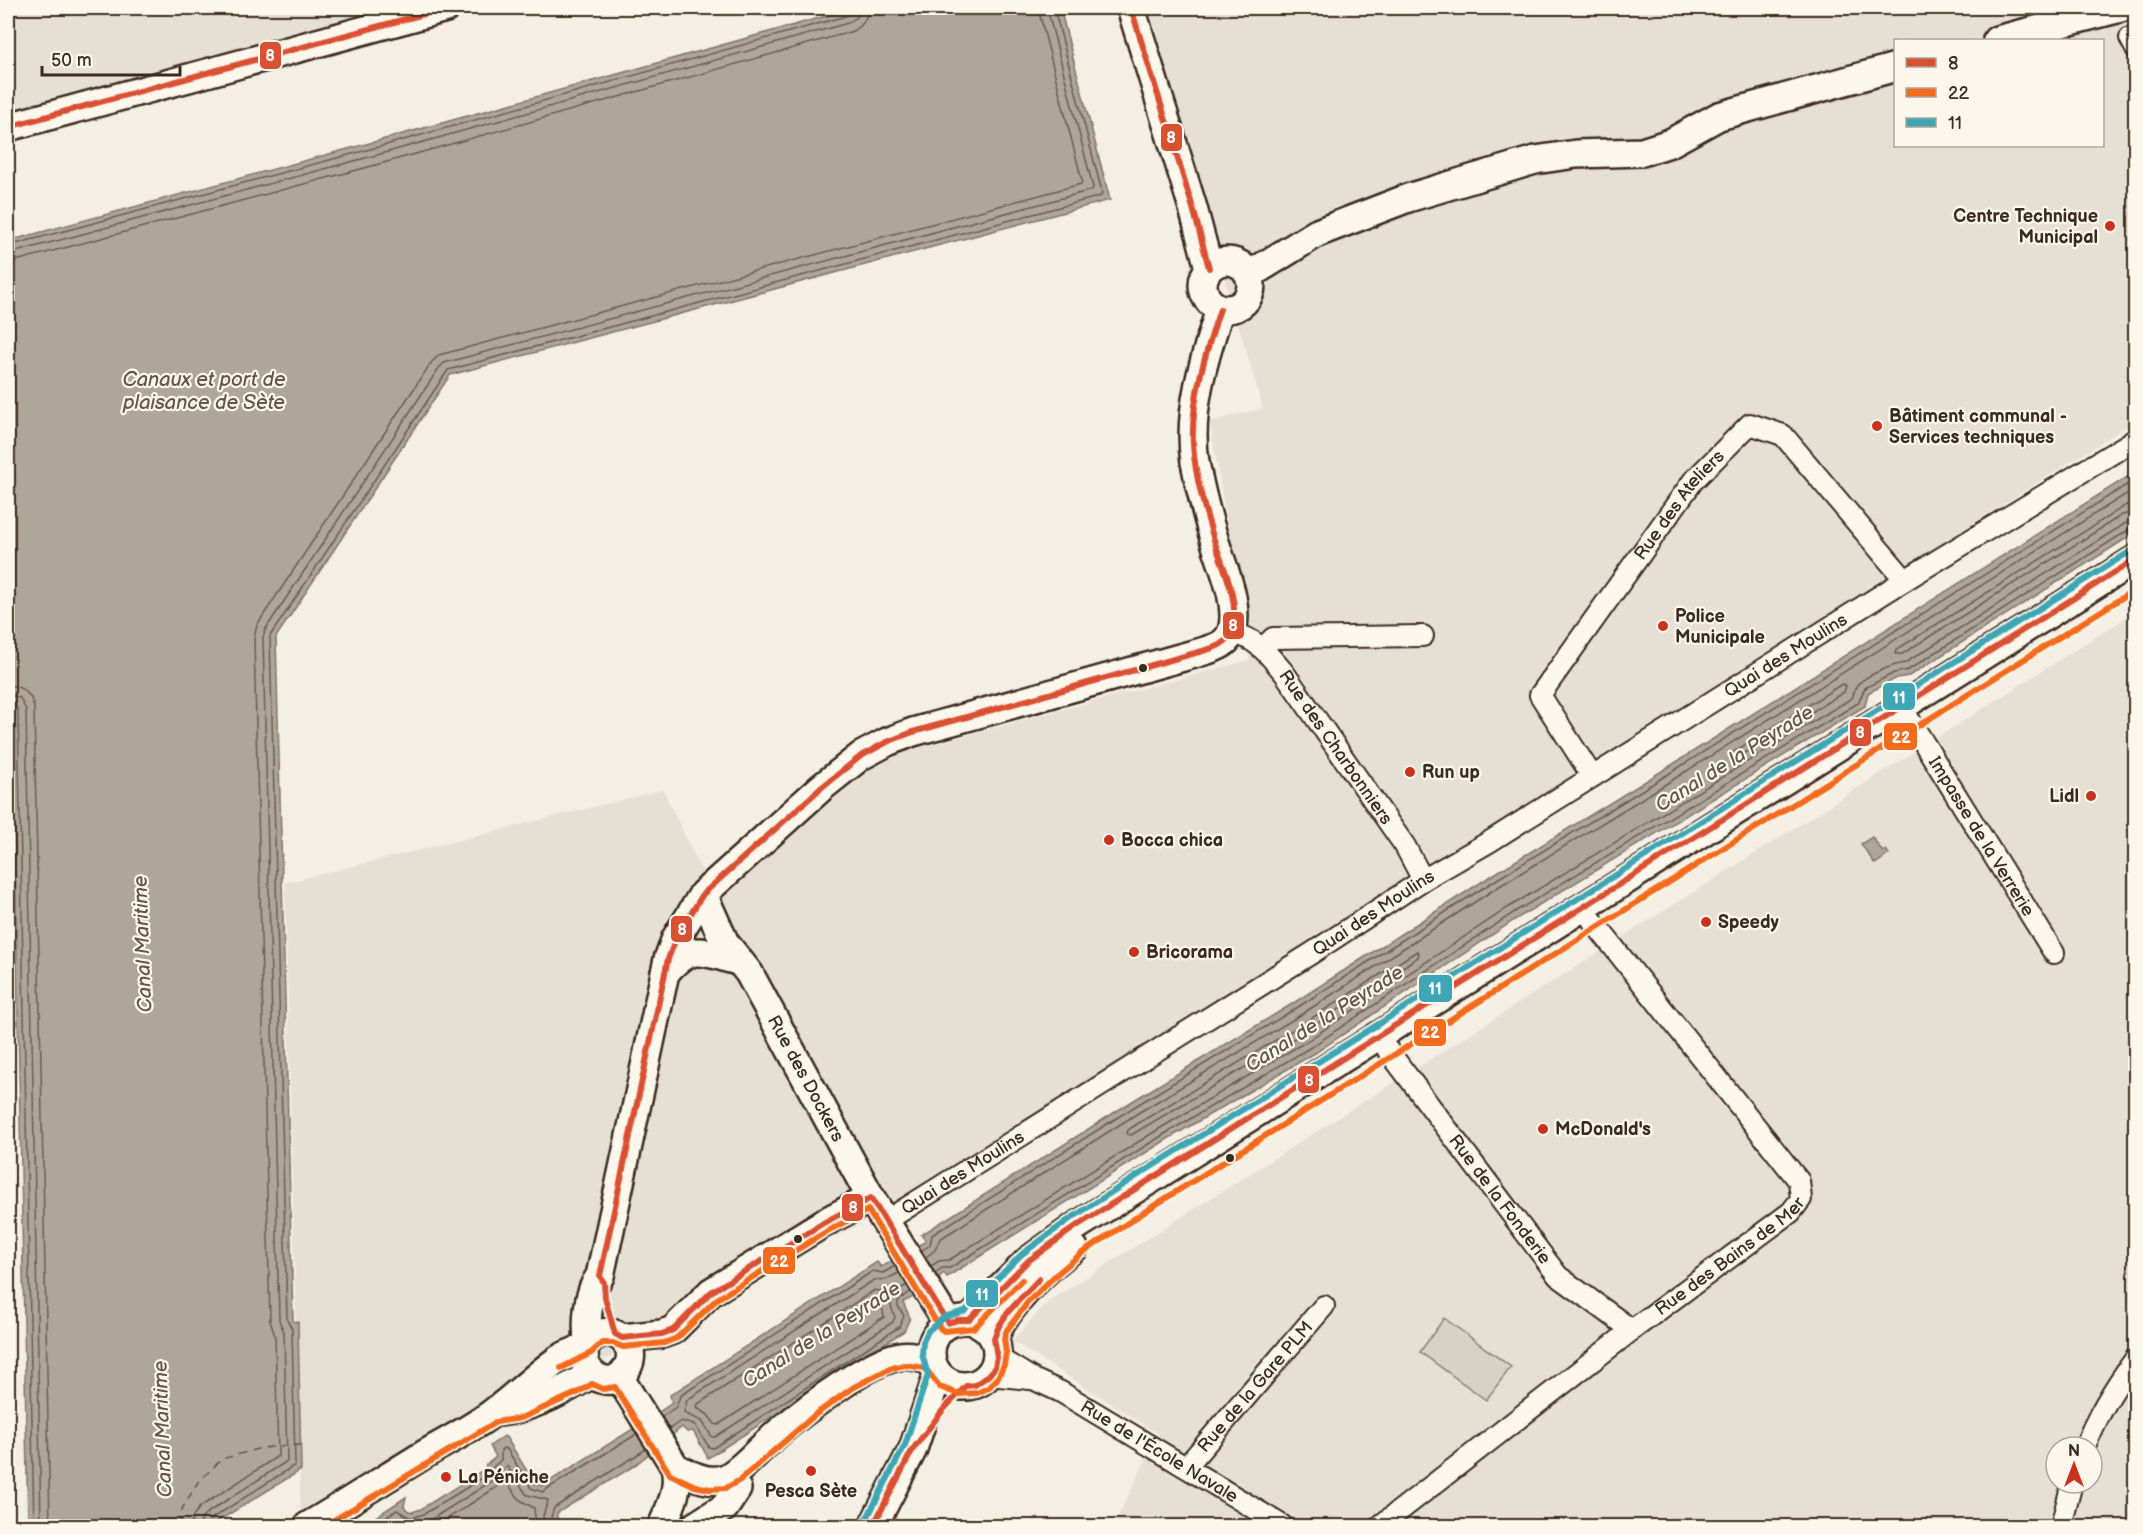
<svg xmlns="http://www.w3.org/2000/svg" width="2143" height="1534" font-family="'Balsamiq Sans',sans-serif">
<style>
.built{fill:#e5dfd4;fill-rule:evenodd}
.green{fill:#d8d1c6;stroke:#8a7e72;stroke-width:1.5}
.water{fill:#afa69a;stroke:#817468;stroke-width:1.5}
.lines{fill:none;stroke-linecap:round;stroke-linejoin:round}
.shore{stroke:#695c50;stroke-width:1.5}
.ferry{stroke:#645549;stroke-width:1.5;stroke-dasharray:8 6;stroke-linecap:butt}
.street-casing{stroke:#3b2a1e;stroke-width:24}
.secondary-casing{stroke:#3b2a1e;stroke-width:32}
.street{stroke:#fbf7ec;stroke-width:20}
.secondary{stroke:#fbf7ec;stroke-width:27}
.bus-1-casing{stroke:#fbf7ec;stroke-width:10}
.bus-2-casing{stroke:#fbf7ec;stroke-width:10}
.bus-3-casing{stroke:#fbf7ec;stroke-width:10}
.bus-1{stroke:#da5032;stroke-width:6}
.bus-2{stroke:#f46b1d;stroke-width:6}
.bus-3{stroke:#3ea6b4;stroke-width:6}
.poi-dot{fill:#c8321e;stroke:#fbf7ec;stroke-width:2}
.bus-dot{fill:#3b2a1e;stroke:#fbf7ec;stroke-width:2}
.labels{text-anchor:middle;stroke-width:4.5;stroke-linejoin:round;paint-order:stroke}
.poi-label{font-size:18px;font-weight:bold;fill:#3b2a1e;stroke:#fbf7ec;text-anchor:start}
.street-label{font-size:18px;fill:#3b2a1e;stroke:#fbf7ec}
.water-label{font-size:20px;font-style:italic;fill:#645549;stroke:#fbf7ec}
.line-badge{stroke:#fbf7ec;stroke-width:2}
.badge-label{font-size:16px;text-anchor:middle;font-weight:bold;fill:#fff}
</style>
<rect width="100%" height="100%" fill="#f3efe4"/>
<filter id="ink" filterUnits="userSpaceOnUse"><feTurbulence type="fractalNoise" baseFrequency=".0167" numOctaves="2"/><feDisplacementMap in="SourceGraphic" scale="12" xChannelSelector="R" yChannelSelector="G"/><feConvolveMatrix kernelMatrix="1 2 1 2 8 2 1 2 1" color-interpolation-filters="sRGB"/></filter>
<g filter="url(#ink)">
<!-- built -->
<g class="built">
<polygon points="8,8 387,8 8,110"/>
<path d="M1147,8H2135V421L898,1203L301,1523L285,883L663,790L715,899L884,757L1250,660L1210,422L1263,408L1201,199ZM1896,40H2102V146H1896Z"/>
<path d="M2135,612V1526H1113L1159,1434L1012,1341L1048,1302ZM2056,1447H2092V1483H2056Z"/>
</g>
<!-- green -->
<polygon class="green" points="1444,1318 1511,1367 1486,1400 1420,1352"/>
<!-- water -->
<g class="water">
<polygon points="855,8 1060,8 1110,200 450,375 276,637 293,1321 298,1322 301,1470 210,1526 28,1526 12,709 8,706 8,241 381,140"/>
<polygon points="2135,472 2135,533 1909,676 1897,678 1868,693 1865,706 1516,919 1315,1053 1166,1140 947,1277 944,1273 939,1277 941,1283 903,1302 910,1318 904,1331 708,1458 693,1431 687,1432 682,1427 634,1466 557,1513 557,1518 562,1526 362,1526 406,1497 404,1506 407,1510 412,1512 421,1509 485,1469 486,1465 496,1457 490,1446 504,1436 506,1437 535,1484 542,1486 633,1429 622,1408 644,1395 656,1414 672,1403 670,1395 877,1262 881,1267 926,1241 921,1235 1131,1102 1292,1004 1491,876 1667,768"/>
<polygon points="1872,837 1883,852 1886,850 1889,854 1875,864 1861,844"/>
</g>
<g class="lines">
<!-- shore -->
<g class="shore">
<polyline points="8,246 382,146 846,16 850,13 851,8"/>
<polyline points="8,254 384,153 848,23 857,17 859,8"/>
<path d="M8,263L387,162L850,32C862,28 867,20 868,8"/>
<polyline points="2136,499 1896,650 1895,654 1902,654 2122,515 2136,512"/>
<polygon points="1842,684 1846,686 1844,692 1735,759 1731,758 1732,753"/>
<path d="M8,685C22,686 32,694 34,708L50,1526"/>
<polyline points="8,694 20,698 26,710 41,1526"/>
<polyline points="8,701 15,704 18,710 34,1526"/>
<polygon points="1417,951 1419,954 1418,957 1303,1033 1131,1135 1127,1134 1128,1130 1142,1121 1304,1023"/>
<polyline points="921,1251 930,1245 932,1235 1134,1107 1295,1009 1494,881 1670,773 2136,479"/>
<polyline points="925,1258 935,1250 940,1239 1138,1113 1299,1016 1498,887 1674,779 2136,488"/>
<path d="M931,1266L939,1261L949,1260L1159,1129L1307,1041L1509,907L1852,698C1854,694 1854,689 1857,685C1866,675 1892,665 1905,663L2126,523L2136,521"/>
<path d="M899,1273L885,1280H874L687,1400L684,1413L702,1421L712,1437H715L893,1322L895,1317C887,1299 890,1294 907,1285"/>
<polyline points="935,1273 942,1268 950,1268 1163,1135 1311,1047 1513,913 1858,703 1865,688 1894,673 1908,670 2130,529 2136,528"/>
<polygon points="875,1290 883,1292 881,1302 884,1317 718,1425 715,1424 707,1414 697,1408 698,1404"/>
<polyline points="662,1417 676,1407 680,1396 873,1271 883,1273 895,1266"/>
<polyline points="669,1429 681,1421 695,1425 709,1447 713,1448 899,1327 904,1316 898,1306 898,1301 911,1291"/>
<polyline points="191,1526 193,1516 200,1507 278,1456 275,1336 270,1321 254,638 257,625 431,363 439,355 1081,184 1082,181 1038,8"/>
<polyline points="200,1526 202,1518 207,1513 287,1461 284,1332 279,1320 263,638 265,630 439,368 444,363 1092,190 1093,187 1047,8"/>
<polyline points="208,1526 211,1519 295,1465 292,1329 287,1320 270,636 448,370 1101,196 1102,192 1054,8"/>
<polyline points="371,1526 397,1510 411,1518 424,1514 489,1474 492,1468 501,1460 501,1450 503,1448 507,1449 531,1488 542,1492 637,1434"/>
<polyline points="385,1526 396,1520 411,1526 427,1522 492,1481 499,1472 507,1466 527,1495 548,1500 543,1516 546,1526"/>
<polyline points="436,1526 506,1481 520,1500 534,1508 536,1526"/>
<polyline points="555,1526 551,1517 554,1508 646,1449"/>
</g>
<!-- ferry -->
<polyline class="ferry" points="180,1526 182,1509 198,1482 222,1459 261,1448 300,1445"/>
<defs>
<g id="street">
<polyline points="2130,38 2136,49"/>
<path id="s1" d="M1231,632C1258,639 1268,654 1285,674L1405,846L1423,880"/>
<polyline points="1263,648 1273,638 1423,636"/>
<path id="s2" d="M1909,719L2054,953"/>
<path id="s3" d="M1592,776L1540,695L1693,481L1750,424L1783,435L1905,580"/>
<path id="s4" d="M1387,1049L1558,1276L1632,1330"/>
<path id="s5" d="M884,1222L1312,953L1423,880L1489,842L1905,580L2136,439"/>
<path id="s6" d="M997,1357L1033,1379L1061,1392L1283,1526"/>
<polyline points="989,1375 1030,1379"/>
<path d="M2085,1447C2097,1415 2115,1386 2136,1358"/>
<path id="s7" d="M1186,1467L1324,1306"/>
<path id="s8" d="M1380,1526L1632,1330L1791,1212L1801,1199L1799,1181L1592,920"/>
<polyline points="2061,1526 2072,1483"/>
</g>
<g id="secondary">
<polyline points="1131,8 1193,208 1209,268"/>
<polyline points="1997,40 2121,8"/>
<polyline points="8,127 446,8"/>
<circle cx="1227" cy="285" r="24"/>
<polyline points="1249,275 1317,233 1408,198 1535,160 1576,154 1642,152 1670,143 1719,116 1896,67"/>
<path id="s9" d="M703,894L725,943L749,973L871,1198"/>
<path d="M665,973C690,942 703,952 738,961"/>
<circle cx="964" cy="1353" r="33"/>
<polyline points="969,1320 1028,1261 1075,1227 2136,559"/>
<polyline points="622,1338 662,1334 673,1330 711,1292 825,1222 871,1198 948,1323"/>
<path d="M994,1338C1006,1307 1047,1267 1074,1248"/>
<path d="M588,1341C586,1321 587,1293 600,1276L668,959L676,938L703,894L822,787L861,756L887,742L913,732L1194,654C1210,649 1229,647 1233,627C1238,600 1223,568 1215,542C1207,516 1200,489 1195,462C1187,411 1205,356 1220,309"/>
<path d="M619,1377L675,1467C688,1474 707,1484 723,1479C739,1473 753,1455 766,1444C791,1420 867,1361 900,1356C910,1354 922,1358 931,1361"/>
<path d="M501,1412C532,1408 564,1391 591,1374"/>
<path d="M308,1526C347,1503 386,1478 425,1454C448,1440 474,1428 495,1411C517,1395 536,1375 559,1359C567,1354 576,1352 583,1347C590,1342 593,1336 601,1333C612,1331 623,1336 628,1346C632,1353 631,1361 627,1368C613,1394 576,1375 586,1345"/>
<path d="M662,1526C671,1506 680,1489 675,1467"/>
<polyline points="695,1526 725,1507 737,1489"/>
<polyline points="873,1526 913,1449 938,1374"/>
</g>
</defs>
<!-- street casing -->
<use href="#street" class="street-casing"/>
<!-- secondary casing -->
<use href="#secondary" class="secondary-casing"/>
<!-- street -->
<use href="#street" class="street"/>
<!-- secondary -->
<use href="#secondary" class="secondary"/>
<defs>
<g id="bus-1">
<polyline points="1131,8 1193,208 1209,268"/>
<polyline points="8,127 446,8"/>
<path d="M1220,309C1206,352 1191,398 1193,444C1195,477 1205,511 1215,543C1224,569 1239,600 1233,628C1230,641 1218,647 1206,650L913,732L887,742L861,756L822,787L703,894L676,938L668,959L600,1276L604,1283L605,1298L615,1334L622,1338L662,1334L673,1330L711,1292L825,1222L871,1198L948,1323L958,1320H969L1028,1261L1075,1227L2136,559"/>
<polyline points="873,1526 913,1449 943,1410 966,1386 975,1385 989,1375 995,1367 997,1357 994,1338 999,1326 1008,1312 1039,1279"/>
</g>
<g id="bus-2">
<polyline points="561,1368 591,1353 602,1343 613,1343 623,1347 664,1343 677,1338 717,1299 829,1230 868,1210 940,1328 944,1331 974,1328 1022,1280"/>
<polyline points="324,1526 496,1422 521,1418 577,1393 592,1384 603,1389 615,1387 670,1474 695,1486 710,1489 726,1488 740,1480 816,1414 854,1387 889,1369 904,1365 925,1368 940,1387 958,1394 977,1393 988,1388 997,1379 1004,1365 1006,1353 1004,1338 1007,1330 1028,1302 1057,1274 1082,1253 1155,1205 2136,589"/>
</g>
<polyline id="bus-3" points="865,1522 905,1445 928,1375 922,1354 923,1342 928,1331 944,1317 965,1311 1022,1254 1070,1219 1132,1179 2131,551"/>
</defs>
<!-- bus-1 casing -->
<use href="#bus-1" class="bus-1-casing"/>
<!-- bus-2 casing -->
<use href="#bus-2" class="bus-2-casing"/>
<!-- bus-3 casing -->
<use href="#bus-3" class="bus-3-casing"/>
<!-- bus-1 -->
<use href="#bus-1" class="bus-1"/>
<!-- bus-2 -->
<use href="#bus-2" class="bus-2"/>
<!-- bus-3 -->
<use href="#bus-3" class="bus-3"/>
</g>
</g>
<!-- markers -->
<g class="poi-dot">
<circle cx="2110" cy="226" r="6"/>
<circle cx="1877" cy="426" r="6"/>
<circle cx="1663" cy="626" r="6"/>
<circle cx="1410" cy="772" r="6"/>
<circle cx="2091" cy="796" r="6"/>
<circle cx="1109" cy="840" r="6"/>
<circle cx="1706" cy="922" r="6"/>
<circle cx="1134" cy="952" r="6"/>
<circle cx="1543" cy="1129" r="6"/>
<circle cx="811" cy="1471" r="6"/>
<circle cx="446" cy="1477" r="6"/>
</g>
<g class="bus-dot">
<circle cx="1143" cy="668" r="5"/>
<circle cx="1230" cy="1158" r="5"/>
<circle cx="798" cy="1239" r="5"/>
</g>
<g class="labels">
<!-- poi labels -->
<g class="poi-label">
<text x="2098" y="222" text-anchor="end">Centre Technique<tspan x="2098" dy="21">Municipal</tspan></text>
<text x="1889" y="422">Bâtiment communal -<tspan x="1889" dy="21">Services techniques</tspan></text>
<text x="1675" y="622">Police<tspan x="1675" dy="21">Municipale</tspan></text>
<text x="1422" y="778">Run up</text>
<text x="2079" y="802" text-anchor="end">Lidl</text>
<text x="1121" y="846">Bocca chica</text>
<text x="1718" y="928">Speedy</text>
<text x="1146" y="958">Bricorama</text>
<text x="1555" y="1135">McDonald's</text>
<text x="458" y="1483">La Péniche</text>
<text x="811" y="1497" text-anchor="middle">Pesca Sète</text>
</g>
<!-- street labels -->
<g class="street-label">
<text dy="6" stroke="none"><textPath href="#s3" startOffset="332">Rue des Ateliers</textPath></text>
<text dy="6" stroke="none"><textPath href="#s5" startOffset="1065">Quai des Moulins</textPath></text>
<text dy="6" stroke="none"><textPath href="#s1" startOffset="159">Rue des Charbonniers</textPath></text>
<text dy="6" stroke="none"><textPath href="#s2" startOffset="138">Impasse de la Verrerie</textPath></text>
<text dy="6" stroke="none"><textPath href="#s5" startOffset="579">Quai des Moulins</textPath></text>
<text dy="6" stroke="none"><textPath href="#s9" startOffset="212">Rue des Dockers</textPath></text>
<text dy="6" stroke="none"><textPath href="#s5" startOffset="93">Quai des Moulins</textPath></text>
<text dy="6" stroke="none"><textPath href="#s4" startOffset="188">Rue de la Fonderie</textPath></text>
<text dy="6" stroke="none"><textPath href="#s8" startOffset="442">Rue des Bains de Mer</textPath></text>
<text dy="6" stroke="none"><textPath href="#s7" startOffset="106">Rue de la Gare PLM</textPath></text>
<text dy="6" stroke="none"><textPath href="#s6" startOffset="188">Rue de l'École Navale</textPath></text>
</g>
<!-- water labels -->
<g class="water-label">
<text x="204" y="386">Canaux et port de<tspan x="204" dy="23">plaisance de Sète</tspan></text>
<text transform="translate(1734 758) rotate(-32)" y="7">Canal de la Peyrade</text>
<text transform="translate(142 944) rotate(-92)" y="7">Canal Maritime</text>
<text transform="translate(1324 1018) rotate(-32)" y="7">Canal de la Peyrade</text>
<text transform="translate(821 1334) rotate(-32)" y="7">Canal de la Peyrade</text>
<text transform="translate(162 1429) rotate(-92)" y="7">Canal Maritime</text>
</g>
</g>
<g class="line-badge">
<rect x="259" y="41" width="23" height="29" rx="6" fill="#da5032"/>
<rect x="1160" y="123" width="23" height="29" rx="6" fill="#da5032"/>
<rect x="1222" y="611" width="23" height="29" rx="6" fill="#da5032"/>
<rect x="1882" y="682" width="34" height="29" rx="6" fill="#3ea6b4"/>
<rect x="1849" y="718" width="23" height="29" rx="6" fill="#da5032"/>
<rect x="1883" y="722" width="35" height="29" rx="6" fill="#f46b1d"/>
<rect x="670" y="915" width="23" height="28" rx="6" fill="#da5032"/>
<rect x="1418" y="974" width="35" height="29" rx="6" fill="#3ea6b4"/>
<rect x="1413" y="1018" width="34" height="29" rx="6" fill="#f46b1d"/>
<rect x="1297" y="1065" width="23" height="29" rx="6" fill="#da5032"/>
<rect x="841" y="1193" width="23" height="29" rx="6" fill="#da5032"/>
<rect x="762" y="1246" width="34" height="29" rx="6" fill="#f46b1d"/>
<rect x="965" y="1279" width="34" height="29" rx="6" fill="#3ea6b4"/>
</g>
<g class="badge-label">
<text x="270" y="61">8</text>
<text x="1171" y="143">8</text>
<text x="1233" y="631">8</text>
<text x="1899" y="703">11</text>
<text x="1860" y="738">8</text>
<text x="1901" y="743">22</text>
<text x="682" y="935">8</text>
<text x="1435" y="994">11</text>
<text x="1430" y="1038">22</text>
<text x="1309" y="1086">8</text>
<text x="853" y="1213">8</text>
<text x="779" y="1267">22</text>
<text x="982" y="1300">11</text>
</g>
<!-- margin -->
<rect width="2143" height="1534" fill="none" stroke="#fbf7ec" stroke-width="30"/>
<rect x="15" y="15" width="2113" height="1504" fill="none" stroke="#3b2a1e" stroke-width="2" filter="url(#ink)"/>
<!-- legend -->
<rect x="1894" y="39" width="210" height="108" fill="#fbf7ec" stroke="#aea59a" stroke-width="1.5"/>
<rect x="1906" y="58" width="30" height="9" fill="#da5032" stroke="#aea59a" stroke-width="1.5"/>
<text x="1948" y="69" font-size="18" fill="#3b2a1e">8</text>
<rect x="1906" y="88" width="30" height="9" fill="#f46b1d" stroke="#aea59a" stroke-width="1.5"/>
<text x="1948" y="99" font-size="18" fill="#3b2a1e">22</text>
<rect x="1906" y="118" width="30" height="9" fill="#3ea6b4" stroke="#aea59a" stroke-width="1.5"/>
<text x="1948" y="129" font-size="18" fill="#3b2a1e">11</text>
<!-- north arrow -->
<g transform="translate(2074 1465)"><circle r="28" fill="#fbf7ec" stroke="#aea59a" stroke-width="1.5"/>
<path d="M0-4.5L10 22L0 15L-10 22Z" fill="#c8321e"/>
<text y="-9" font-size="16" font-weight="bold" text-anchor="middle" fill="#3b2a1e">N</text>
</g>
<!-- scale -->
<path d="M42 66v9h138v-9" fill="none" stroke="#3b2a1e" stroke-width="3"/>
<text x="51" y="66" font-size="18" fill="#3b2a1e" stroke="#fbf7ec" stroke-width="4.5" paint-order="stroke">50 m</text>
</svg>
